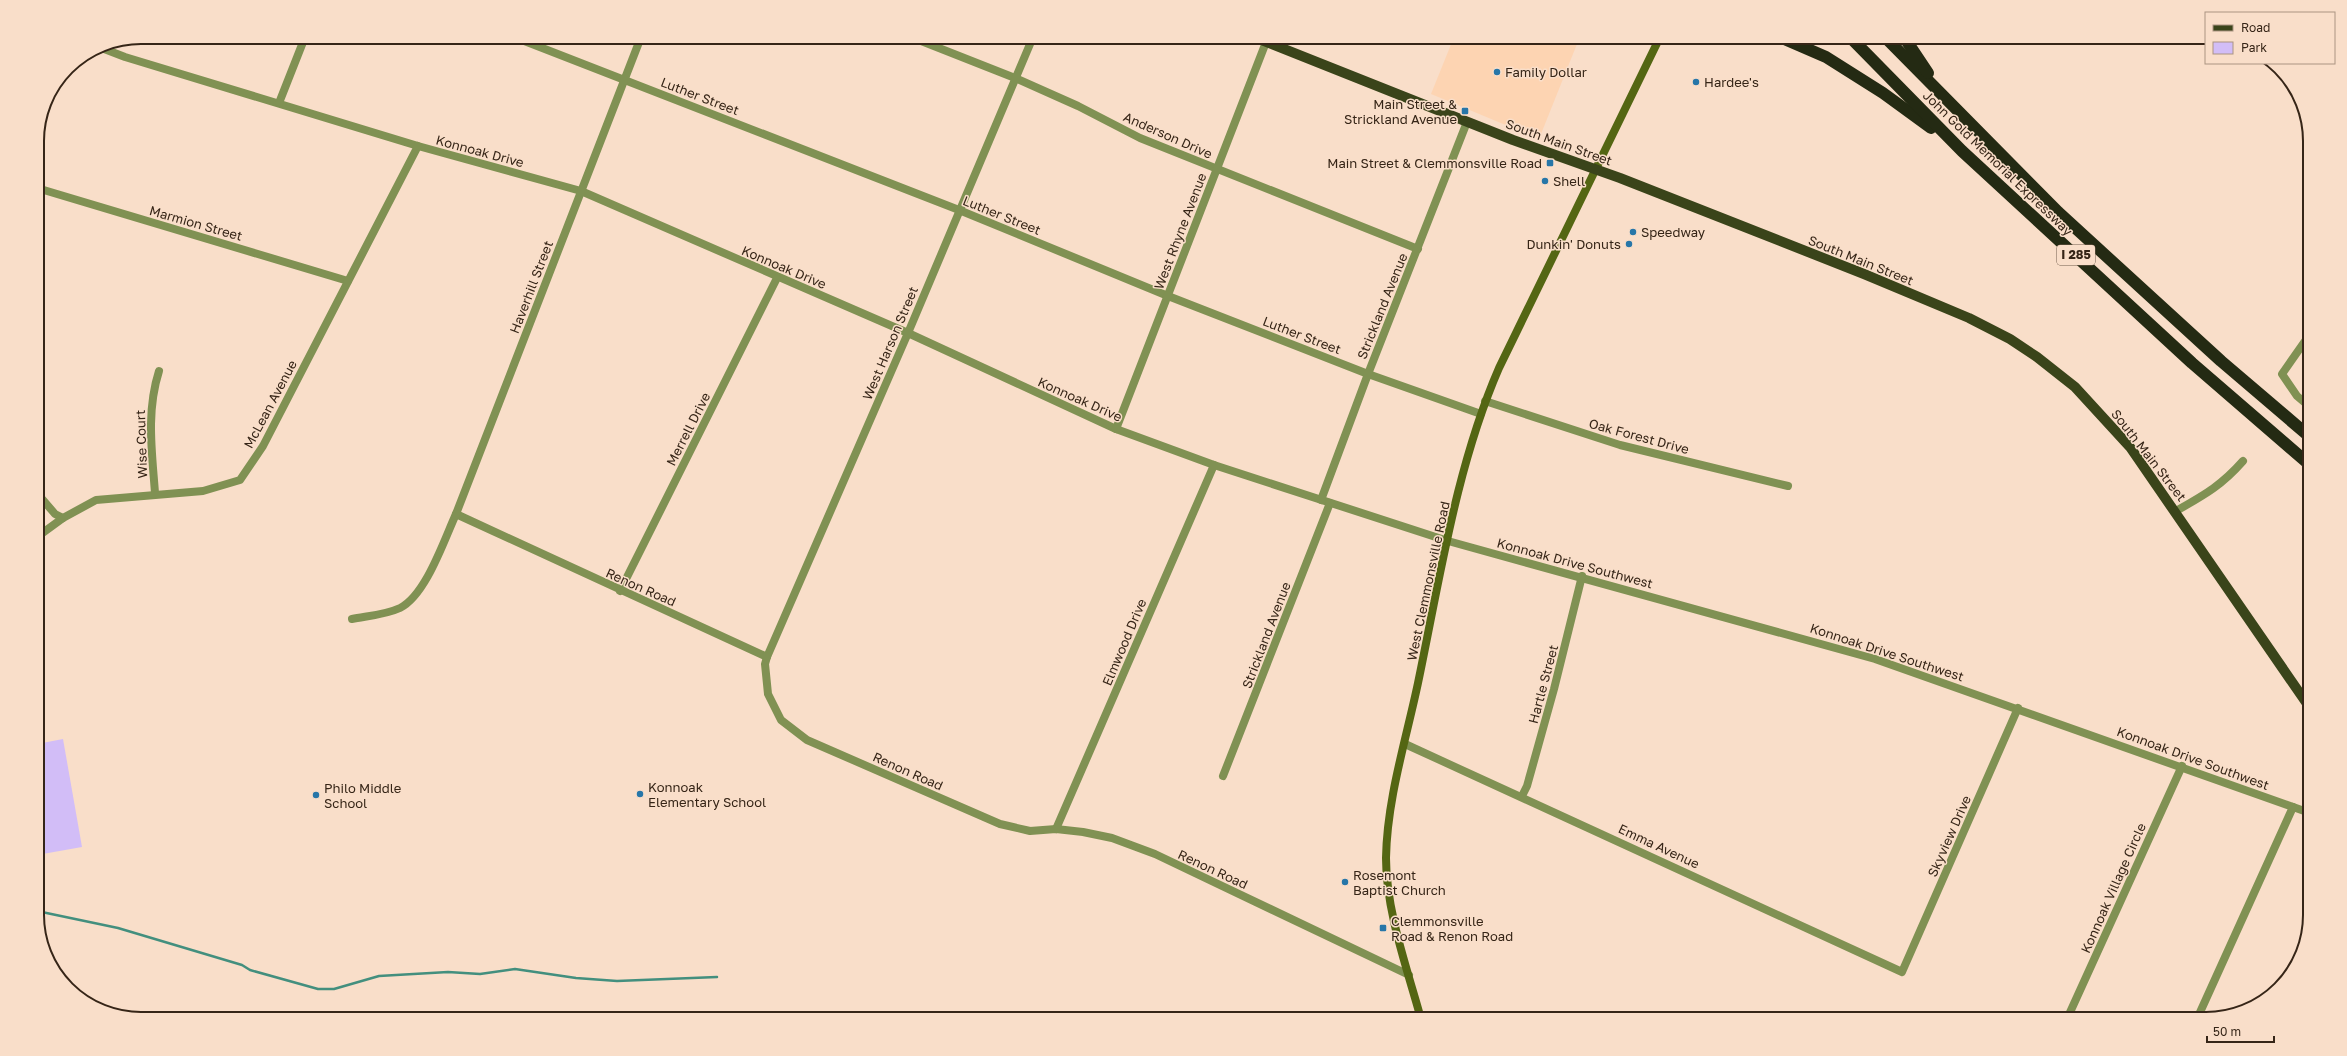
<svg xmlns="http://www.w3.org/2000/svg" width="2347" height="1056" font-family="'Golos Text',sans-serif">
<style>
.built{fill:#fdd4b2}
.green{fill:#d2bdf7}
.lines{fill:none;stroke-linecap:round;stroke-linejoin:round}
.stream{stroke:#438f7e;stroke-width:2.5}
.minor{stroke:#809153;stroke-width:8}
.secondary{stroke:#546613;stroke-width:8}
.primary{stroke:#3a441a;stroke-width:10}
.motorway{stroke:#242a13;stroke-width:12}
.poi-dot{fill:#2776a8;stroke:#f9dec9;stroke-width:1.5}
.labels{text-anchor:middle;stroke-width:3;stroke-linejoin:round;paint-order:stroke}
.shield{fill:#f9dec9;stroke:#705c4c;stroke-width:1}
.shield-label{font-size:12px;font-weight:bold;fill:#362517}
.poi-label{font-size:13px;fill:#362517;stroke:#f9dec9;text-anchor:start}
.street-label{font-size:13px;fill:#362517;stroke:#f9dec9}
.rim{fill:none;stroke:#362517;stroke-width:2}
</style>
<rect width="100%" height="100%" fill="#f9dec9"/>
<!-- built -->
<polygon class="built" points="1454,37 1559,37 1577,44 1539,139 1431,94"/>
<!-- green -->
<polygon class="green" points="63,739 82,847 37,855 37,744"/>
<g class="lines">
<!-- stream -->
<polyline class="stream" points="37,911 118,928 242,965 250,970 318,989 334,989 379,976 448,972 480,974 515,969 576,978 617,981 717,977"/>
<!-- minor -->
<g class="minor">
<polyline points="514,37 959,210 1168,296 1368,374 1481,414"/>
<polyline points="911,37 1015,78 1078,106 1140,138 1418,249"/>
<polyline points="1033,37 908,333 767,657 765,664 768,694 781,720 807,740 1000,824 1030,831 1056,829 1083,832 1112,838 1155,854 1409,975"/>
<polyline points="99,47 125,57 418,146 581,191 908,333 1116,429 1214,465 1448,541 1875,659 2310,813"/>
<polyline points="279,103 305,37"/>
<polyline points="37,188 348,281"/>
<polyline points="2310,334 2282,374 2297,396 2310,407"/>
<polyline points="1485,401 1620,445 1788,486"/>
<polyline points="1116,429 1268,37"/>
<polyline points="37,493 55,514 63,518"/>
<path d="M155,493C152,452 146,412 159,371"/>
<polyline points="1321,500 1368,374 1467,122"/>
<path d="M2176,511C2204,495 2221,486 2243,461"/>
<polyline points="456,514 767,657"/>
<polyline points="37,537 63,518 96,500 203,491 240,480 263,446 418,146"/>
<polyline points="620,591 777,278"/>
<path d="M352,619C367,616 385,615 400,608C426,595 444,540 456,514L641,37"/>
<polyline points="1405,744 1902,972 2018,708"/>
<polyline points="1223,776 1330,503"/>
<polyline points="1522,796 1527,786 1554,689 1582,576"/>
<polyline points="1056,829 1214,465"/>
<polyline points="2067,1019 2182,766"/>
<polyline points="2197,1019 2293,807"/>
</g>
<!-- secondary -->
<path class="secondary" d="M1421,1019C1407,968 1386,911 1386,858C1387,799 1406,740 1418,683C1440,578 1456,467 1499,368L1660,37"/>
<!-- primary -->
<polyline class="primary" points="1254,37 1513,140 1620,178 1864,274 1969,318 2010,339 2037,357 2075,387 2130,447 2310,708"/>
<!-- motorway -->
<g class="motorway">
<polyline points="1780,37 1826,57 1883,93 1931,128"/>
<polyline points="1850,37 1962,151 2192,363 2310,465"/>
<polyline points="1885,37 2058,212 2221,361 2310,437"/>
<polyline points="1904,37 1928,73"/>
</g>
</g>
<!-- markers -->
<g class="poi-dot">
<circle cx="1497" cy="72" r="4"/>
<circle cx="1696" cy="82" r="4"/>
<rect x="1461" y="107" width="8" height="8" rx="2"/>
<rect x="1546" y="159" width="8" height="8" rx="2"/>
<circle cx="1545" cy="181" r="4"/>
<circle cx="1633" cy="232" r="4"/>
<circle cx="1629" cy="244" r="4"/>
<circle cx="640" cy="794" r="4"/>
<circle cx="316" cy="795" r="4"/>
<circle cx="1345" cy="882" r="4"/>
<rect x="1379" y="924" width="8" height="8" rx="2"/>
</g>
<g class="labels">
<!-- shield labels -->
<rect class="shield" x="2057" y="245" width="38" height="20" rx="3"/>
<g class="shield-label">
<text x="2076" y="259">I 285</text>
</g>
<!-- poi labels -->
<g class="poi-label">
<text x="1505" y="77">Family Dollar</text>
<text x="1704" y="87">Hardee's</text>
<text x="1457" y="109" text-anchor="end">Main Street &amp;<tspan x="1457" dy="15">Strickland Avenue</tspan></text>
<text x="1542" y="168" text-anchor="end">Main Street &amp; Clemmonsville Road</text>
<text x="1553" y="186">Shell</text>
<text x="1641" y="237">Speedway</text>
<text x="1621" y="249" text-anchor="end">Dunkin' Donuts</text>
<text x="648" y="792">Konnoak<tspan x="648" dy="15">Elementary School</tspan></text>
<text x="324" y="793">Philo Middle<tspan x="324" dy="15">School</tspan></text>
<text x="1353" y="880">Rosemont<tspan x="1353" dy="15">Baptist Church</tspan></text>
<text x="1391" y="926">Clemmonsville<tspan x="1391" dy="15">Road &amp; Renon Road</tspan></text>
</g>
<!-- street labels -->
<g class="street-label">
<text transform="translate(700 96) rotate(21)" y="5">Luther Street</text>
<text transform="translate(1168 135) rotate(24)" y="5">Anderson Drive</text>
<text transform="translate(1559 142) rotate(20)" y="5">South Main Street</text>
<text transform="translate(480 151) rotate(15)" y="5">Konnoak Drive</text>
<text transform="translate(1998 163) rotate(44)" y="5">John Gold Memorial Expressway</text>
<text transform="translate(1002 215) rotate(22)" y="5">Luther Street</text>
<text transform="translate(196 223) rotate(16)" y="5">Marmion Street</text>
<text transform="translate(1180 231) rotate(-69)" y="5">West Rhyne Avenue</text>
<text transform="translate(1861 260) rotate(22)" y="5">South Main Street</text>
<text transform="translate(784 267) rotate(23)" y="5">Konnoak Drive</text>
<text transform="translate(531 287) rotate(-69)" y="5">Haverhill Street</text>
<text transform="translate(1382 306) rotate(-68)" y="5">Strickland Avenue</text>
<text transform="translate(1302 335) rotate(21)" y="5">Luther Street</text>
<text transform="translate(890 343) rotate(-67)" y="5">West Harson Street</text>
<text transform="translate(1080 399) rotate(24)" y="5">Konnoak Drive</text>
<text transform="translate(270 404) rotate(-62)" y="5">McLean Avenue</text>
<text transform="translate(688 429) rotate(-63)" y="5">Merrell Drive</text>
<text transform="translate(1639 436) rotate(15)" y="5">Oak Forest Drive</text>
<text transform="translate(141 444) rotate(-92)" y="5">Wise Court</text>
<text transform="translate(2149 455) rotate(52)" y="5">South Main Street</text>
<text transform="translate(1575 563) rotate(15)" y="5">Konnoak Drive Southwest</text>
<text transform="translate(1428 581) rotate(-78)" y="5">West Clemmonsville Road</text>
<text transform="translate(641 587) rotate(24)" y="5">Renon Road</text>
<text transform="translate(1266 635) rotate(-69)" y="5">Strickland Avenue</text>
<text transform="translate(1124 642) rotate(-67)" y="5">Elmwood Drive</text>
<text transform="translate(1887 652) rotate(18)" y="5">Konnoak Drive Southwest</text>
<text transform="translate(1543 684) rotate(-75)" y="5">Hartle Street</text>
<text transform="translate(2193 758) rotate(20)" y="5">Konnoak Drive Southwest</text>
<text transform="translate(908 771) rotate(24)" y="5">Renon Road</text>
<text transform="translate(1949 836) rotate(-66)" y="5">Skyview Drive</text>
<text transform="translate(1659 846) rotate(25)" y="5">Emma Avenue</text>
<text transform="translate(1213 869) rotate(25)" y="5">Renon Road</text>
<text transform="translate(2113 888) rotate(-66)" y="5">Konnoak Village Circle</text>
</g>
</g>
<!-- crop -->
<path d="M0 0H2347V1056H0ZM141 44H2206A97 97 0 0 1 2303 141V915A97 97 0 0 1 2206 1012H141A97 97 0 0 1 44 915V141A97 97 0 0 1 141 44Z" fill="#f9dec9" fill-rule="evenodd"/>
<path class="rim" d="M141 44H2206A97 97 0 0 1 2303 141V915A97 97 0 0 1 2206 1012H141A97 97 0 0 1 44 915V141A97 97 0 0 1 141 44Z"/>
<!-- legend -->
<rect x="2205" y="12" width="130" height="52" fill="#f9dec9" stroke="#ab9482"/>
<rect x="2213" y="25" width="20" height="6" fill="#3a441a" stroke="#ab9482"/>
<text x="2241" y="32" font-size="12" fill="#362517">Road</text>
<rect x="2213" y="42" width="20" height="12" fill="#d2bdf7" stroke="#ab9482"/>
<text x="2241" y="52" font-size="12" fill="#362517">Park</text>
<!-- scale -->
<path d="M2207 1036v6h67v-6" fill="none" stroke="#362517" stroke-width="2"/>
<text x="2213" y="1036" font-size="12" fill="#362517" stroke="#f9dec9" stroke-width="3" paint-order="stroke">50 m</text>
</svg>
